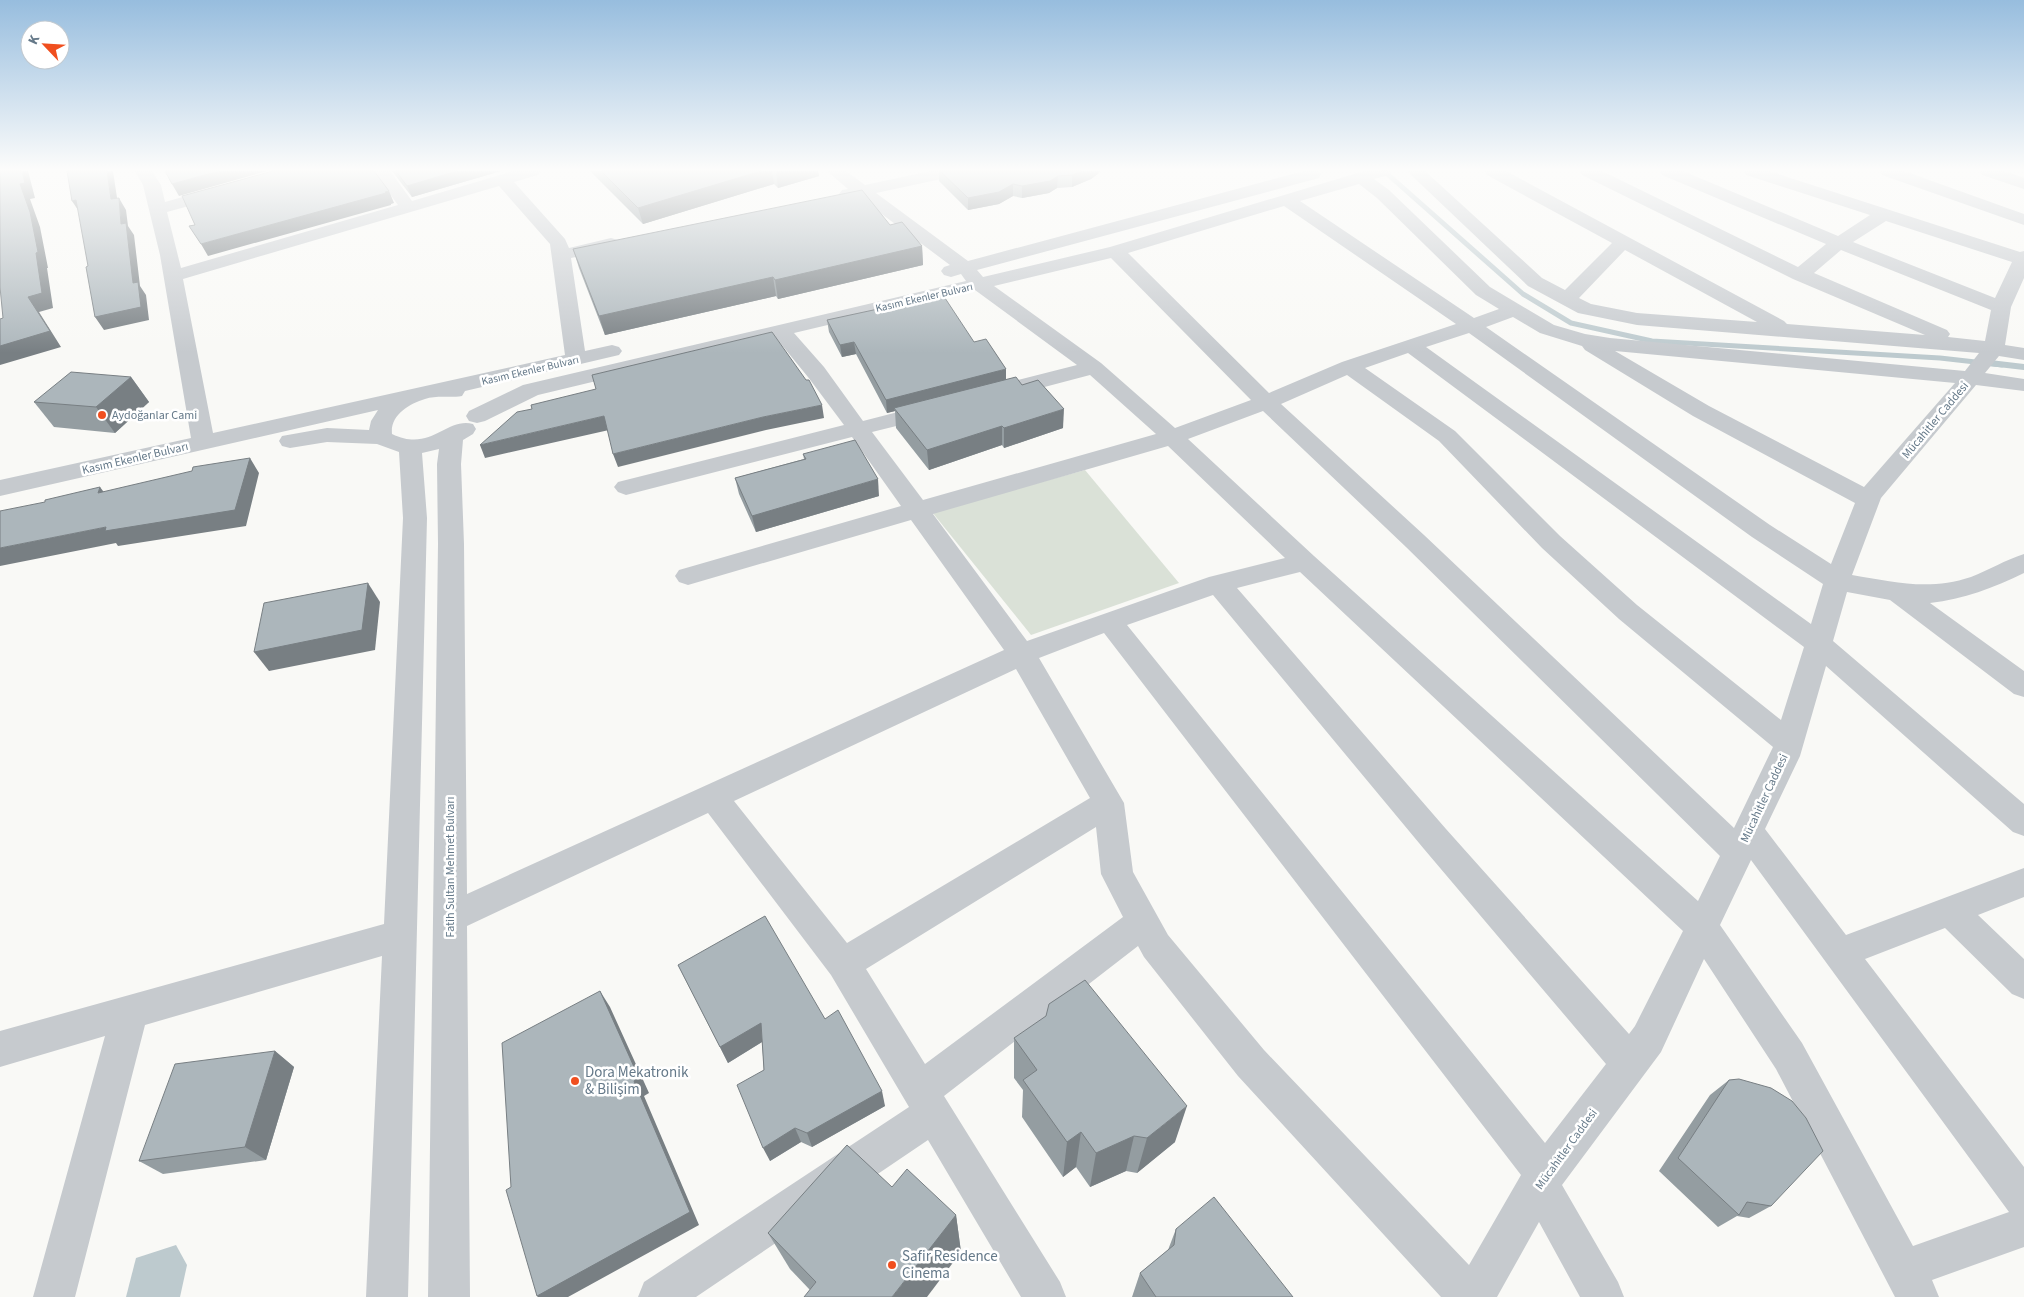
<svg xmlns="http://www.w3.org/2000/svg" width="2024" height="1297" font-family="'Source Sans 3',sans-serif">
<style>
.green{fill:#dae1d7}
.water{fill:#bdcace}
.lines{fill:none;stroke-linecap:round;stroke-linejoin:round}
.stream-far1{stroke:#bdcace;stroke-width:5}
.stream{stroke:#bdcace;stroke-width:6}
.minor{fill:#c6cace;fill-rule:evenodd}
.wall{fill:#949da1}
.shaded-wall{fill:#787f83}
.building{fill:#acb6bb;stroke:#787f83}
.poi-dot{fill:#f04f1f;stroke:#fff;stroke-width:2}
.labels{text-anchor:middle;stroke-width:5;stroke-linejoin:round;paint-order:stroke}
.far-street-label{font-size:11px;fill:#657989;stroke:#fff}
.poi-label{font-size:12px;fill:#657989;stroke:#fff;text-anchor:start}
.street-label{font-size:12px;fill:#657989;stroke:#fff}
.near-poi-label{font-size:15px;fill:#657989;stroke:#fff;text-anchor:start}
</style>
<rect width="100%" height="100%" fill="#f9f9f6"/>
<!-- green -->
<polygon class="green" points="1085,470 1179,583 1031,635 932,512"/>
<!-- water -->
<polygon class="water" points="176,1245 187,1265 180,1297 126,1297 136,1258"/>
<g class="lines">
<!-- stream-far1 -->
<polyline class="stream-far1" points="1384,171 1523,294 1571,323 1652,341 1940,358 2002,365"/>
<!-- stream -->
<polyline class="stream" points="1990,363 2024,367"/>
<!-- minor -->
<g class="minor">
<path d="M135,171H152L161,185L165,202L275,171H303L301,175L167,212L181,268L398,205L373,171H390L412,201L513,171H540L538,175L514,182L565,239L569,248L611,238L618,240L620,244L618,248L571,258L585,351L612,345L619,347L622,351L619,355L465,391L462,396C450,398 436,395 425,399C409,404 390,415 392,434C431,453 446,417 473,424L476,429L473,434L463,440L461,464L464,544L467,894L1004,650L911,520L688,585L679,582L675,576L679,570L901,506L852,437L626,495L618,492L614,487L618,482L844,425L808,377L776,338L538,395L485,421L477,423L469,421L466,416L469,411L523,385L966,281L961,274L951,277L944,275L941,271L944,267L950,265L859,197L848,199L842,198L839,194L842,190L848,189L827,171H846L865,185L930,171H962L960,175L876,193L968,261L1304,171H1319L1321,174L1319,178L977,270L983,277L1110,247L1364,171H1391L1389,175L1374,179L1389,190L1490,287L1554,325L1585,334L1610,338L1965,371L1979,353L1637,325L1578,313L1528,286L1407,171H1425L1542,278L1565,290L1612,243L1487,175L1485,171H1506L1784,321L1787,324L1925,335L1793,279L1582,175L1580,171H1602L1798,267L1826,244L1662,175L1660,171H1683L1838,236L1870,215L1746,175L1744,171H1769L2020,252L2024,251V278L2011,307L2005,345L2024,348V360L1999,356L1985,373L2024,379V391L1976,385L1881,498L1852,575C1894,582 1929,591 1971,577C1989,570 2005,560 2024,554V573C1993,588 1964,599 1930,603L2024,671V697L2014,694L1890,600L1847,592L1833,641L2024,804V836L2013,832L1826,666L1800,756L1765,829L1846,935L2024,868V897L1978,915L2024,959V999L2012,994L1945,928L1865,959L2024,1167V1247L1932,1280L1939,1297H1895L1776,1069L1704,959L1661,1052L1562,1185L1618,1282L1624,1297H1580L1539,1222L1497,1297H1441L1238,1076L1144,957L1138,946L944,1096L1060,1282L1066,1297H1021L928,1140L696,1297H638L644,1282L909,1107L831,975L708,813L467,926L470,1297H428L438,544L437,464L439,449L422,453L427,518L408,1297H366L382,956L145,1025L75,1297H33L105,1036L0,1067V1031L384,924L403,518L399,452L377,444L327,442L290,448L282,446L279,441L282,436L327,428L369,430L371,421L378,410L0,496V480L191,438L160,255L143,185ZM1359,184L1377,198L1476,295L1499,309L1474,318L1300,201ZM499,186L550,244L565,355L213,433L183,279ZM1284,206L1456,324L1342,362L1269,393L1128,253ZM1886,221L2012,262L1995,298L1853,242ZM1625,250L1757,322L1637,313L1591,304L1579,298ZM1841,250L1991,310L1985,341L1948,337L1950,334L1947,330L1814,273ZM1111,258L1251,400L1175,428L1101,363L994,286ZM975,290L1077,365L995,386L992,391L995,396L1003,398L1090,375L1156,434L923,500L872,432L941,415L944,410L941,405L933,403L863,421L824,367L794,333ZM1513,317L1540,333L1582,346L1585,350L1693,416L1855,503L1831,564L1770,525L1486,327ZM1469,333L1752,537L1823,584L1811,624L1426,347ZM1615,351L1955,383L1864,487L1709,406ZM1408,353L1804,647L1781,720L1637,605L1560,536L1455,431L1365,368ZM1347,375L1439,441L1542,548L1619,619L1773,747L1734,828L1424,535L1281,404ZM1263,411L1406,547L1720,856L1698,901L1314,556L1188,439ZM1168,446L1285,558L1209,577L1027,641L933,514ZM1300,572L1683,931L1635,1026L1629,1034L1446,829L1237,588ZM1213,595L1424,849L1606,1064L1545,1143L1127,625ZM1104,633L1521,1175L1469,1265L1264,1050L1168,935L1133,872L1124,803L1039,658ZM1016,669L1090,798L847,943L734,801ZM1096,827L1101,874L1123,917L925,1064L866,969ZM1751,860L2009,1212L1913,1246L1802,1043L1720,925Z"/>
<polygon points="1880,171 1904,171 2024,214 2024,225 1882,175"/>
<polygon points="1980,171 2004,171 2024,178 2024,189 1982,175"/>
</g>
</g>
<!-- wall -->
<g class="wall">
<polygon points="392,171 501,171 412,197"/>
<polygon points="590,171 818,171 819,176 778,188 774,184 643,224"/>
<polygon points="939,171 1100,171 1099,173 1091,179 1072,187 1057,188 1049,193 1022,198 1013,196 999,204 968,210 939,181"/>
<polygon points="890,225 922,246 923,265 778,299 776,296 605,335 579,268 573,249"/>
<polygon points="827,320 974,342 1006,379 1022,385 1063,428 1004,448 1002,445 929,470 896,428 895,411 887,413 856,354 842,357 829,332"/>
<polygon points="131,377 149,402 115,433 54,427 34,402"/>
<polygon points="803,454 879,496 756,532 739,494 735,478 804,459"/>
<polygon points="678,965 825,1019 885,1106 812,1147 801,1142 770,1161 762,1042 728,1063"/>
<polygon points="1014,1038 1175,1142 1137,1173 1126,1171 1090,1187 1076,1167 1063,1177 1022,1117 1023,1090 1014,1078"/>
<polygon points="275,1051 294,1067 266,1160 163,1174 139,1161"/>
<polygon points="1729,1080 1771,1206 1749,1218 1737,1216 1718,1227 1659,1171 1710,1095"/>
<polygon points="956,1215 961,1252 810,1290 790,1269 768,1233"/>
<polygon points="1176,1229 1293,1297 1132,1297 1140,1273 1168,1250"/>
</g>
<!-- shaded-wall -->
<g class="shaded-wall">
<polygon points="22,171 28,171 35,198 30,199 40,227 48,268 47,268 53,308 39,312 61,347 0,365 0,346 28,297 20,184"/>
<polygon points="107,171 113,171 119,211 111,199"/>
<polygon points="219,171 267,171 179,196 172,184"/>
<polygon points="457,171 501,171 412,197 407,186"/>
<polygon points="761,171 772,171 774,184 643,224 638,208"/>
<polygon points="777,171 818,171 819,176 778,188 776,172"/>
<polygon points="1082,171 1100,171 1099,173 1091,179 1072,187 1072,175"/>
<polygon points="1058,176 1057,188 1049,193 1022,198 1022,186"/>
<polygon points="1013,184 1013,196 999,204 968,210 968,198"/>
<polygon points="389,191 394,203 391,204 391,205 208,256 201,244"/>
<polygon points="119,198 126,210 128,226 134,235 140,286 146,295 149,320 104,330 95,317 133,283 121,224"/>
<polygon points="76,200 80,213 72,201"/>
<polygon points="922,246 923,265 778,299 775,280"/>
<polygon points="773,277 776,296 605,335 599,316"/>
<polygon points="854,342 856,354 842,357 840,345"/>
<polygon points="1006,369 1006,382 894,408 895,411 887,413 886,400"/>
<polygon points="131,377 149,402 115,433 96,407"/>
<polygon points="822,405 824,418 766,430 618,467 613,454 763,417"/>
<polygon points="1064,409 1063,428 1004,448 1004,428"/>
<polygon points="604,416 609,430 485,458 480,445"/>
<polygon points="1002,426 1002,445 929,470 927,450"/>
<polygon points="250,458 259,473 246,526 118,546 116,543 0,566 0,548 106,527"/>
<polygon points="878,479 879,496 756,532 752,516"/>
<polygon points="100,487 112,503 98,493"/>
<polygon points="368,583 380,602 375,650 269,671 254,652"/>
<polygon points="600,991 610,1007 649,1093 644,1096 699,1225 568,1297 538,1297 537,1296"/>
<polygon points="761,1023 767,1039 728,1063 720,1047"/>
<polygon points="275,1051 294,1067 266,1160 245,1147"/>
<polygon points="882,1091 885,1106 812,1147 807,1133"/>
<polygon points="1187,1106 1175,1142 1137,1173 1147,1138"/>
<polygon points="795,1128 801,1142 770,1161 763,1148"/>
<polygon points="1081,1132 1076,1167 1063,1177 1067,1142"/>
<polygon points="1134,1136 1126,1171 1090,1187 1096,1153"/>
<polygon points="956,1215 961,1252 927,1297 892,1297"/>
</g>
<!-- building -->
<g class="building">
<polygon points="0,171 22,171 25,183 20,184 30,212 38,252 36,253 42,293 28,297 50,331 0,346 0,319 3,318 0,287"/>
<polygon points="67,171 107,171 111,199 119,198 121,224 126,223 133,283 138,282 141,307 95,317 86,267 88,266 76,200 72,201"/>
<polygon points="165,171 219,171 172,184"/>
<polygon points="273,171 374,171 389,191 385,192 386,193 201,244 189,226 195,225 182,196"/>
<polygon points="396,171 457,171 407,186"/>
<polygon points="601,171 761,171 638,208"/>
<polygon points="940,171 1082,171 1072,175 1058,176 1050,181 1022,186 1013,184 999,192 968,198"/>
<polygon points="862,190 890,225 902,222 922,246 775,280 773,277 599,316 573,249"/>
<polygon points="943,295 974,342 986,339 1006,369 886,400 854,342 840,345 827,320"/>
<polygon points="772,332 806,380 809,380 822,405 763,417 613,454 604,416 480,445 517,412 532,409 531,405 596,389 592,375"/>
<polygon points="71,372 131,377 96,407 34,402"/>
<polygon points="1016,377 1022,385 1038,380 1064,409 1004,428 1002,426 927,450 894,408"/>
<polygon points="855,440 878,479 752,516 735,478 806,459 803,454"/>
<polygon points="250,458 235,510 105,531 106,527 0,548 0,511 45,502 45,500 100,487 98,493 192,471 193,467"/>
<polygon points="368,583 362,630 254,652 264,603"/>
<polygon points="765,916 825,1019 838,1010 882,1091 807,1133 795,1128 763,1148 737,1085 764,1070 761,1023 720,1047 678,965"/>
<polygon points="1085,980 1187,1106 1147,1138 1134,1136 1096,1153 1081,1132 1067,1142 1023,1080 1037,1070 1014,1038 1046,1016 1049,1004"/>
<polygon points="600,991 639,1078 634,1081 690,1212 537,1296 506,1190 511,1187 502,1043"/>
<polygon points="275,1051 245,1147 139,1161 175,1064"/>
<polygon points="1739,1079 1771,1088 1792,1101 1806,1118 1823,1151 1771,1206 1747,1202 1739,1215 1678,1158 1729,1080"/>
<polygon points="847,1145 892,1187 907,1169 956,1215 892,1297 804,1297 816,1282 768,1233"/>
<polygon points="1214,1197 1293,1297 1156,1297 1140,1273 1174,1245 1176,1229"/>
</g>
<!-- sky -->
<linearGradient id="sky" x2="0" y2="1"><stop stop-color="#97bdde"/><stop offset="0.48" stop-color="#fcfcfb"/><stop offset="1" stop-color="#fcfcfb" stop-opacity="0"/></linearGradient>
<rect width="2024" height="353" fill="url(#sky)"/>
<!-- markers -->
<g class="poi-dot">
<circle cx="102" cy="415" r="5"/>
<circle cx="575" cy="1081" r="5"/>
<circle cx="892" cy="1265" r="5"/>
</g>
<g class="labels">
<!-- far-street labels -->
<g class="far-street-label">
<text transform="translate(924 297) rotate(-13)" y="4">Kasım Ekenler Bulvarı</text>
<text transform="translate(530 370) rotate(-13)" y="4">Kasım Ekenler Bulvarı</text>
</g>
<!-- poi labels -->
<g class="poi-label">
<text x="112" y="419">Aydoğanlar Cami</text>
</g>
<!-- street labels -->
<g class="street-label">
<text transform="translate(1935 420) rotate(-50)" y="4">Mücahitler Caddesi</text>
<text transform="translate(135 458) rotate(-13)" y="4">Kasım Ekenler Bulvarı</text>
<text transform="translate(1764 798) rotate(-65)" y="4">Mücahitler Caddesi</text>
<text transform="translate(450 867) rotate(-90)" y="4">Fatih Sultan Mehmet Bulvarı</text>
<text transform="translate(1566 1149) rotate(-54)" y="4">Mücahitler Caddesi</text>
</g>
<!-- near-poi labels -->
<g class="near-poi-label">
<text x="585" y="1077">Dora Mekatronik<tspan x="585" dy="17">&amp; Bilişim</tspan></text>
<text x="902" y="1261">Safir Residence<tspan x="902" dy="17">Cinema</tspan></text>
</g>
</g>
<!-- north arrow -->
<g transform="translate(45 45) rotate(295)"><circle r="24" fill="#ffffff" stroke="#c1c9d0"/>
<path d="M0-4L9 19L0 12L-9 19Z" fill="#f04f1f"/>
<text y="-8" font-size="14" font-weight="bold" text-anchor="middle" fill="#657989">K</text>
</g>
</svg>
